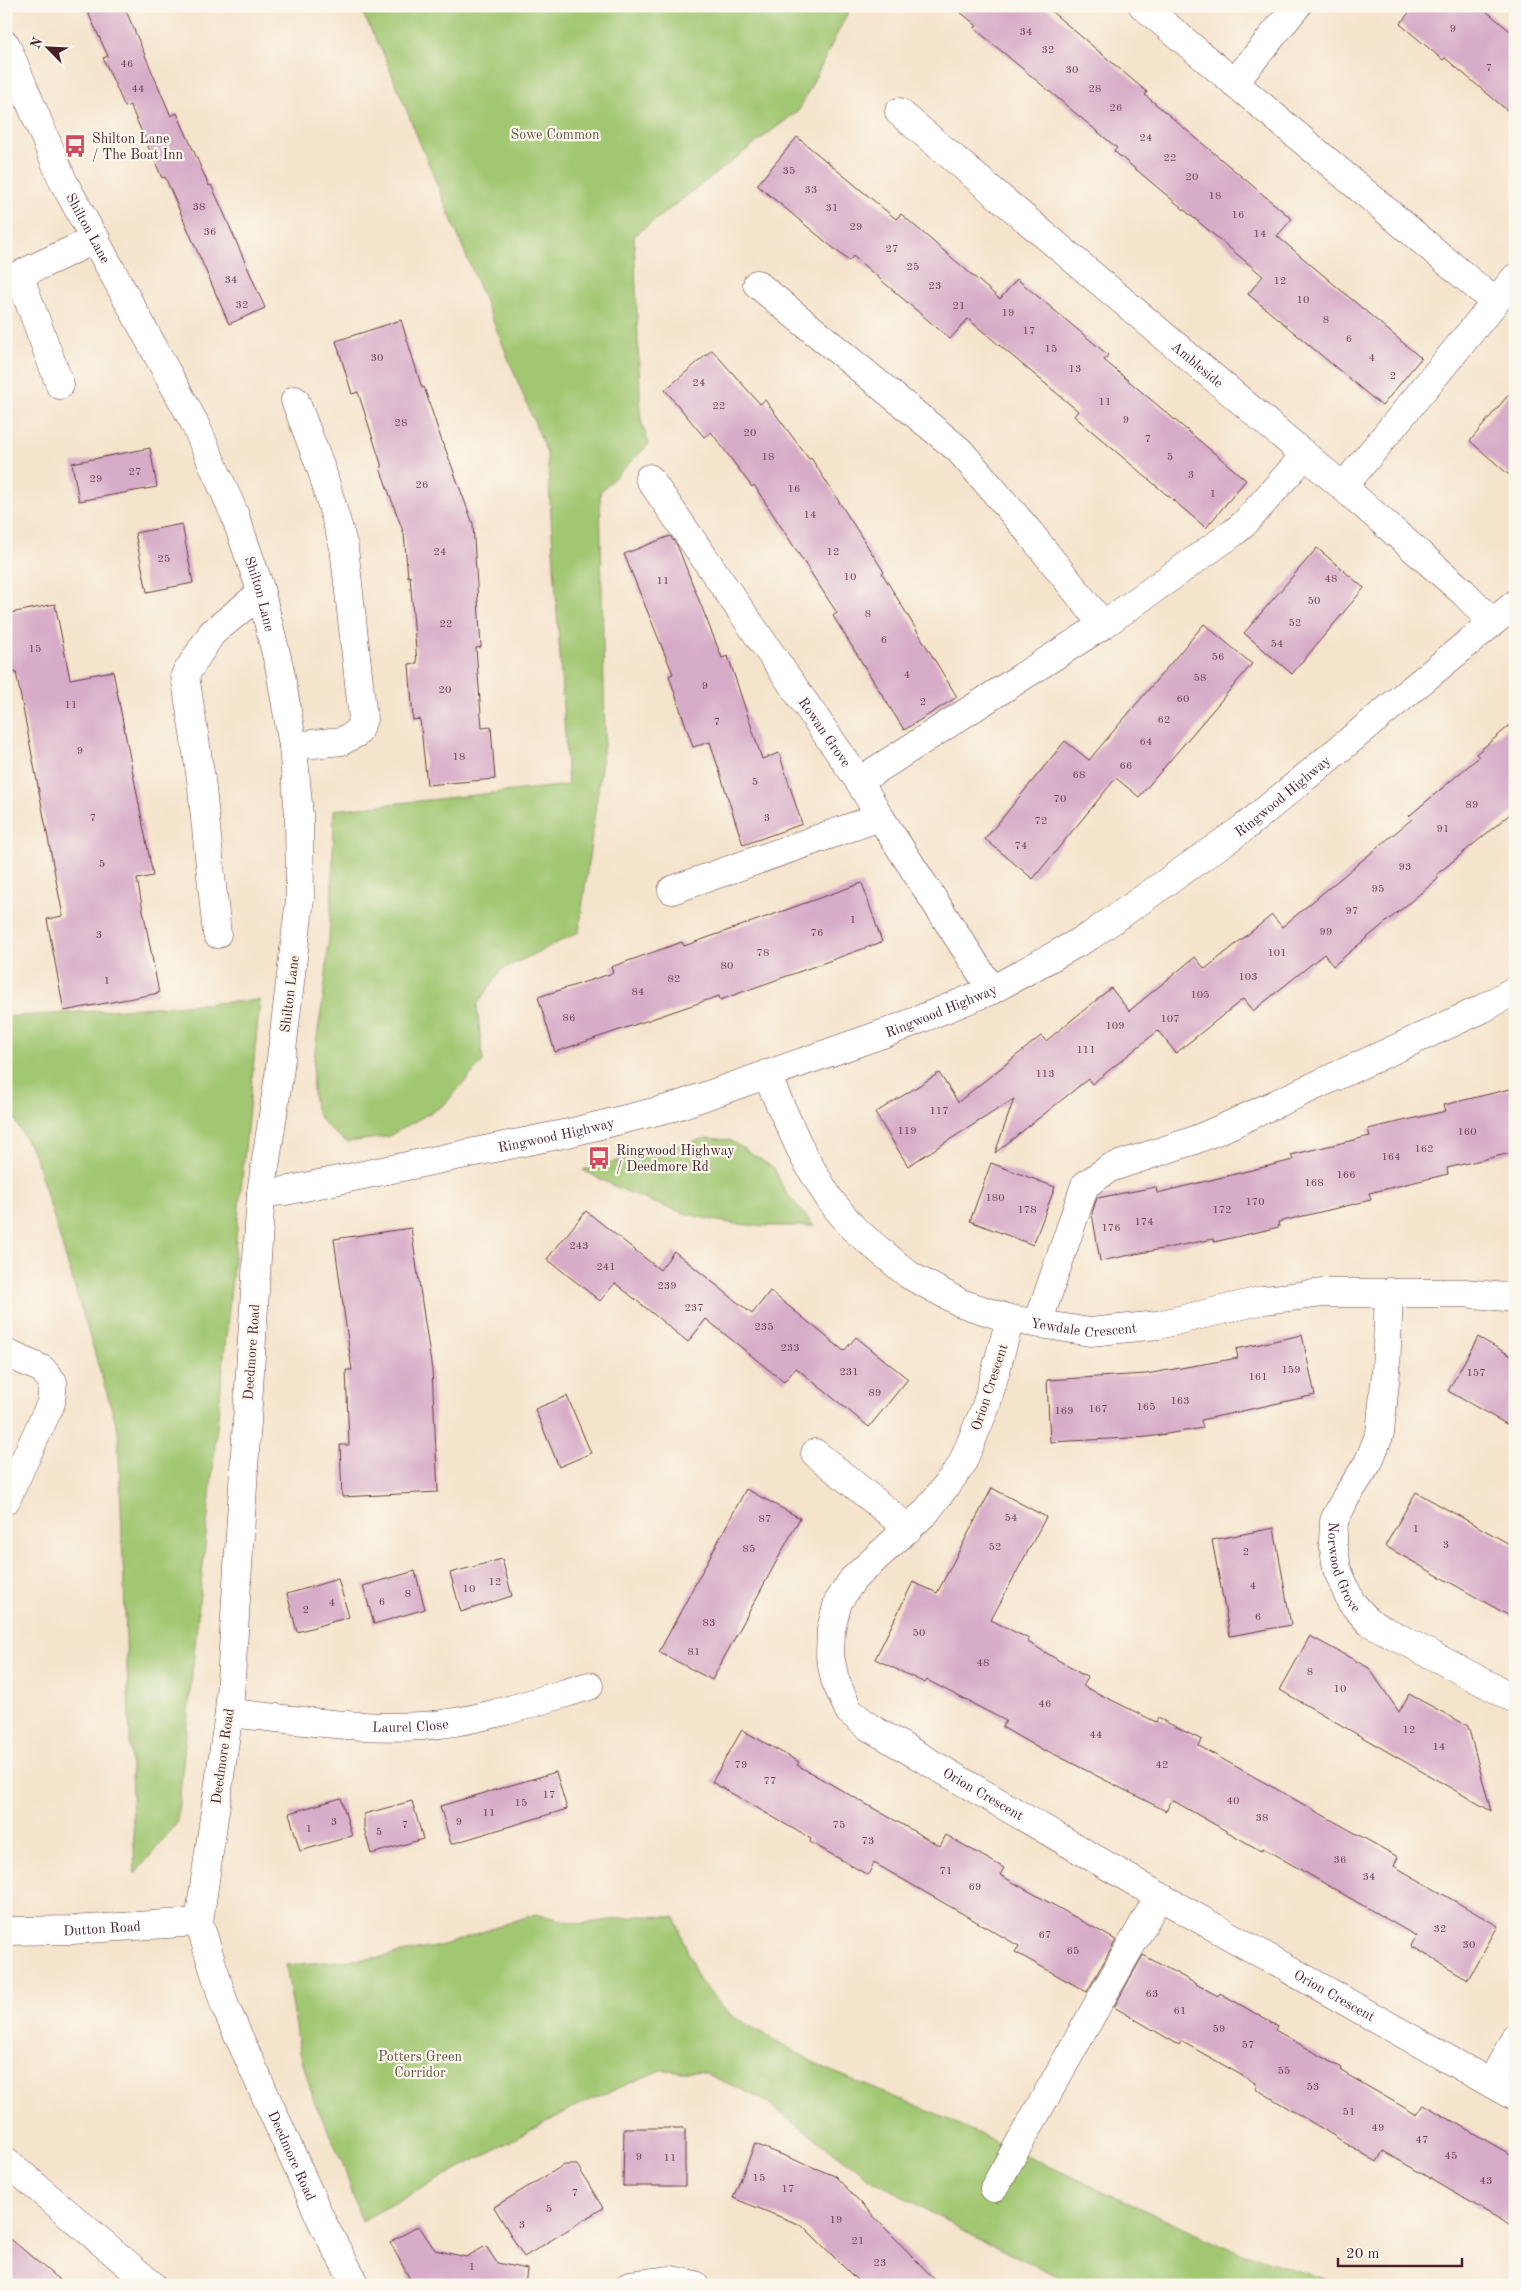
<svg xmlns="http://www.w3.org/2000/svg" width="1521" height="2291" font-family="'Old Standard TT',serif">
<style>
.green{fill:#a2c772;stroke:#76734e}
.building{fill:#d7acc8}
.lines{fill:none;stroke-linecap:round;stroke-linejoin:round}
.minor-casing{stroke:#643d43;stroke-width:29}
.minor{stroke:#fff;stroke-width:28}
.labels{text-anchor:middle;stroke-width:4.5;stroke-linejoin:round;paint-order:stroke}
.number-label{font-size:11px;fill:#6d4252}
.park-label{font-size:14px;fill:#645140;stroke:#fbf7ec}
.poi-label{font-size:14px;fill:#4a1f2b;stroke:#fbf7ec;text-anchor:start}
.street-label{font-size:14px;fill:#4a1f2b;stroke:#fbf7ec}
</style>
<rect width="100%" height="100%" fill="#fbf7ec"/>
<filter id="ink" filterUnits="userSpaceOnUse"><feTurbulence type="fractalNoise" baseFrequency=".02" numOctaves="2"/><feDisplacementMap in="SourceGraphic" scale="10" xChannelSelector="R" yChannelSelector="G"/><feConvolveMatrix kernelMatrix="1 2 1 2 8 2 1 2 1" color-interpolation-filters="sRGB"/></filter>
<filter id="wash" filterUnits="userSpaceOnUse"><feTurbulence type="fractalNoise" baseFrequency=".0096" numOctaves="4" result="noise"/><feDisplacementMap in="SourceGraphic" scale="20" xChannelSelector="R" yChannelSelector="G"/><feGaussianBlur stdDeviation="1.12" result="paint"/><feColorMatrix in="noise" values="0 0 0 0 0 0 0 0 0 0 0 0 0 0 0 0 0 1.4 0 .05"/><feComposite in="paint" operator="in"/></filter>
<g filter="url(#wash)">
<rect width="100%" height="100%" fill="#f5e4cc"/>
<!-- green -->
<g class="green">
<path d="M359,6H851L799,110L634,236L641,421L649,444L600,492L605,737L579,932L501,970L477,1005L483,1061L444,1105L387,1137L347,1142C334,1133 319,1123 315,1106C307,1073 322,1017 325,982C331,924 333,868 334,810L568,785L547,453L384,55Z"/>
<polygon points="260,1000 177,1823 135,1874 118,1430 35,1156 9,1110 6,1108 6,1017"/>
<path d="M707,1138L730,1140L774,1168L785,1191L814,1226C784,1226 752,1227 723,1222C673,1213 627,1194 583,1170Z"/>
<polygon points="535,1914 580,1924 640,1916 675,1917 698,1979 730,2015 824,2068 940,2116 1229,2249 1343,2285 1072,2285 1060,2277 975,2237 869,2178 760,2098 703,2072 661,2070 578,2105 361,2221 342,2161 314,2101 300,2052 286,1965 376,1958 444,1945"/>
</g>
<g id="blocks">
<!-- building -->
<g class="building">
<polygon points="85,6 124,6 171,116 177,113 209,186 211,185 219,202 265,308 229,324 165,177 162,178 130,105 125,107 103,58 108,56"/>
<polygon points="953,6 1045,6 1147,92 1145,95 1292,219 1277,236 1421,358 1382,406 1248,294 1263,276 1114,151 1117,148 974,28 977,26"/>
<polygon points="1414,6 1480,6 1515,35 1515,117 1445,58 1443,60 1400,24"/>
<polygon points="797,137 896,219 901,214 1000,299 1017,279 1108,355 1104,360 1246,480 1206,528 1074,416 1078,411 968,319 950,339 853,256 849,261 757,185"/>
<polygon points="401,320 422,388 424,387 443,445 444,445 473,524 481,647 476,648 482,728 491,727 495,779 427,785 420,719 413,720 409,664 417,663 410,576 408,577 404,534 380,468 382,467 358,392 352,394 336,341"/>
<polygon points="712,350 760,404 765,400 809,459 811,458 884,572 882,573 957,697 904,730 833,616 837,613 754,485 752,487 711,432 704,437 665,390"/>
<polygon points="1515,387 1515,480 1470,441"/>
<polygon points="150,448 157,487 79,501 72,463"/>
<polygon points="182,524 193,583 147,592 135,533"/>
<polygon points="670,536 677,545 722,658 728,656 762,759 779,753 802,824 743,845 710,742 693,747 669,676 673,674 624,554"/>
<polygon points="1317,548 1364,588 1292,674 1244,633"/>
<polygon points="55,604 70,679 113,671 153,876 137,879 159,993 64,1011 47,919 63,916 16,672 6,674 6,614"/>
<polygon points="1204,624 1252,664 1139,797 1116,778 1033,879 985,839 1065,741 1089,760"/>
<polygon points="1515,721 1515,810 1436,875 1439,878 1333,966 1324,954 1253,1011 1243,999 1176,1053 1158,1031 1092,1084 1088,1079 995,1153 1014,1099 908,1166 875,1113 939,1073 958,1102 1041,1036 1046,1041 1111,988 1129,1011 1195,957 1205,969 1272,915 1282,927 1412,819 1409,816 1479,757 1476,754"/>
<polygon points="862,883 882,942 720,1000 719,996 555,1052 538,997 613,973 611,967 645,955 682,942 684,946"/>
<polygon points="1510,1089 1515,1109 1515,1152 1447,1168 1448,1174 1369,1193 1371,1200 1278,1222 1279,1227 1214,1242 1213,1239 1100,1261 1092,1213 1097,1198 1156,1187 1157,1193 1293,1160 1291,1155 1370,1136 1368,1129 1446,1111 1444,1105"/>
<polygon points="991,1163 1055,1187 1033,1245 970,1221"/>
<polygon points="586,1211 660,1270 674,1251 752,1314 770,1291 844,1351 856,1337 908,1379 869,1427 796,1368 784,1382 706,1319 688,1342 615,1283 600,1301 547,1259"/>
<polygon points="411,1228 432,1370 438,1492 342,1497 340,1445 349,1445 346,1370 352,1370 334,1239"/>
<polygon points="1302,1335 1315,1395 1201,1420 1203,1428 1148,1437 1050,1442 1047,1380 1146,1374 1238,1358 1236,1349"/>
<polygon points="1478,1337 1515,1358 1515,1429 1448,1391"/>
<polygon points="567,1396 591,1453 559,1467 535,1409"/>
<polygon points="992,1488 1046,1517 991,1620 1029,1639 1028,1642 1088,1678 1083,1686 1156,1722 1158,1718 1202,1740 1199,1746 1398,1857 1394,1866 1498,1926 1468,1979 1411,1946 1416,1936 1263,1848 1261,1851 1172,1800 1166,1811 1046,1750 1045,1752 1002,1727 1006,1721 927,1680 925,1683 875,1659 913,1582 937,1593"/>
<polygon points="746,1489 800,1518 712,1680 659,1652"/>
<polygon points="1416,1492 1515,1547 1515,1619 1385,1546"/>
<polygon points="1274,1528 1291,1625 1230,1636 1212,1540"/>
<polygon points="502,1559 512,1596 461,1612 450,1573"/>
<polygon points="415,1571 425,1609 374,1624 363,1586"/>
<polygon points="338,1579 349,1617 297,1632 287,1594"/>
<polygon points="1310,1636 1369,1668 1399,1712 1409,1694 1468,1726 1491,1811 1280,1690"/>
<polygon points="742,1730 799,1762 797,1765 940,1846 946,1835 1004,1868 1000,1875 1116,1940 1087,1992 1015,1952 1019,1946 874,1863 868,1875 810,1842 811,1839 712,1782"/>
<polygon points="556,1772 567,1809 451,1844 440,1806"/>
<polygon points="341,1798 352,1836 300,1851 289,1813"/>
<polygon points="412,1801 423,1839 371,1854 364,1828 364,1814"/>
<polygon points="1143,1955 1218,1996 1220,1993 1277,2026 1275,2030 1342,2068 1341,2071 1417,2115 1423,2104 1515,2157 1515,2228 1383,2151 1377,2162 1255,2088 1257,2084 1181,2041 1179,2045 1114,2007"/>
<polygon points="624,2128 685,2128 685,2186 623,2186"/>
<polygon points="755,2144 835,2176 940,2285 862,2285 803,2226 733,2198"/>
<polygon points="564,2165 577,2165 603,2208 524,2257 494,2207"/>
<polygon points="419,2226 435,2250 466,2257 486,2246 497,2263 527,2269 525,2285 413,2285 390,2242"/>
<polygon points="6,2235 65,2285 6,2285"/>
</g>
</g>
</g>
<g filter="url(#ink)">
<use href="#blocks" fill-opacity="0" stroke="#643d43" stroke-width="1"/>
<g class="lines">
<defs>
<g id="minor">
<polyline points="1143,6 1495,302"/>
<path id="s1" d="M6,45L63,181L194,422L234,513L259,585L280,670L293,746L299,815L300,899L279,1075L261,1193L229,1713L199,1922L225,2006L323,2224L356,2285"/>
<polyline points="1234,83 1297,6"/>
<path id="s2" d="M899,112L1343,487L1463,592L1492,622"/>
<polyline points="757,284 959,450 1030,533 1103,625"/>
<polyline points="60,385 19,275 96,239"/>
<path id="s3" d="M649,478L859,781L880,817L992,990"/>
<polyline points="1343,487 1515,278"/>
<polyline points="293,746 342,741 357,733 363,719 344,547 322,471 295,400"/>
<polyline points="859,781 1103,625 1233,533 1244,524 1305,455"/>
<polyline points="672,890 880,817"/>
<polyline points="217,934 201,779 185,675 212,633 261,593"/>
<path id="s4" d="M766,1074L804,1157L830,1200L854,1229L909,1275L961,1303L1010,1319L1090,1332L1158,1325L1264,1300L1323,1293H1465L1515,1298"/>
<path id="s5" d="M261,1193L285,1191L568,1133L674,1107L891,1031L992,990L1090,936L1245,827L1515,604"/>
<path id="s6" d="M1389,1292L1386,1372L1380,1433L1368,1463L1346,1497L1334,1521L1333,1542L1337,1569L1351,1602L1369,1622L1515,1699"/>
<path id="s7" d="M1010,1319L986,1406L961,1466L926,1512L853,1579L838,1602L831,1629L830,1656L835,1680L849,1711L869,1727L1159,1896L1515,2097"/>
<polyline points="1038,1323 1085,1185 1110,1168 1192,1141 1221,1129 1482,1009 1515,990"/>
<polyline points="6,1353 42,1369 53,1382 51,1403 6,1500"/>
<polyline points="815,1453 909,1529"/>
<path id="s8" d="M229,1713C293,1719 358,1730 422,1726C479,1722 535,1702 589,1686"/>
<path id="s9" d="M6,1931L72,1930L199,1922"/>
<polyline points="1491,2083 1515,2038"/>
<polyline points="6,2161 152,2285"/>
<polyline points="994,2188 1159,1896"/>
<polyline points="630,2285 671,2280 695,2285"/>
</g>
</defs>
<!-- minor casing -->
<use href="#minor" class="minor-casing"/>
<!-- minor -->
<use href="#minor" class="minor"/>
</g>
</g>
<!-- icons -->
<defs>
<symbol id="bus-bare" viewBox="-9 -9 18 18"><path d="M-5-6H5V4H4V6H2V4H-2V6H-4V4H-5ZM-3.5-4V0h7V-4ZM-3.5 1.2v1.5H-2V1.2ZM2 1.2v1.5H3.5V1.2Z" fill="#d1495b" stroke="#fbf7ec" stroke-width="2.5" paint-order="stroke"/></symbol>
</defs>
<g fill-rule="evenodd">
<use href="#bus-bare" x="59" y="130" width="32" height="32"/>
<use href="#bus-bare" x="583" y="1142" width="32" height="32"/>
</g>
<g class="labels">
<!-- number labels -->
<g class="number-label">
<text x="1453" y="32">9</text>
<text x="1026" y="35">34</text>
<text x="1048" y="53">32</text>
<text x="127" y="67">46</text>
<text x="1489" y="71">7</text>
<text x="1072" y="73">30</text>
<text x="138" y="92">44</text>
<text x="1095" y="92">28</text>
<text x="1116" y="111">26</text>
<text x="1146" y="141">24</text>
<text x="1170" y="161">22</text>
<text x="789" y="174">35</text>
<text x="1192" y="180">20</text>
<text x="811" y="193">33</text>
<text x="1215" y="199">18</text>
<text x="199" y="210">38</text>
<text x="832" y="211">31</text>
<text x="1238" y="218">16</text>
<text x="856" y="230">29</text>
<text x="210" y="235">36</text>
<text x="1260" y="237">14</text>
<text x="892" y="252">27</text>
<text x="913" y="270">25</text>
<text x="231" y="283">34</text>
<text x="1280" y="284">12</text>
<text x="935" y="289">23</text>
<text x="1303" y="303">10</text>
<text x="242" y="308">32</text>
<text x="959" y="309">21</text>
<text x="1008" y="316">19</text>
<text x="1326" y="323">8</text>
<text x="1029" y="334">17</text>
<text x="1349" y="342">6</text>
<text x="1051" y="352">15</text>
<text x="377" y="361">30</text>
<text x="1372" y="361">4</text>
<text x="1075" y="372">13</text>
<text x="1393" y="379">2</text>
<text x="699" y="386">24</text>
<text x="1105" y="405">11</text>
<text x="719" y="409">22</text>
<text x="1126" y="423">9</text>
<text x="401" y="426">28</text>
<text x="750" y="436">20</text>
<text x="1148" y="442">7</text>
<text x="768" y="460">18</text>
<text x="1170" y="460">5</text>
<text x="135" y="475">27</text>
<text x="1191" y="478">3</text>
<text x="96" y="482">29</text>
<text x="422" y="488">26</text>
<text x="794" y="492">16</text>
<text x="1213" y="497">1</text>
<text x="810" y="518">14</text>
<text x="440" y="555">24</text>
<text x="833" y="555">12</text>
<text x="164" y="562">25</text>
<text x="850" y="580">10</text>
<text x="1331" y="582">48</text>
<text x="663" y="584">11</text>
<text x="1314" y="604">50</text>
<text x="868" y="617">8</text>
<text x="1295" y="626">52</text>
<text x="446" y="627">22</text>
<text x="884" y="643">6</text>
<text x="1277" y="647">54</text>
<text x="35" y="652">15</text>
<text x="1218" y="660">56</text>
<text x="907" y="678">4</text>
<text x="1200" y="681">58</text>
<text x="705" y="689">9</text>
<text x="445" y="693">20</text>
<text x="1183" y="702">60</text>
<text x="923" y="705">2</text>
<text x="71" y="708">11</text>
<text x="1164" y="723">62</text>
<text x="717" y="725">7</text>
<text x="1146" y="745">64</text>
<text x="80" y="754">9</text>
<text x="459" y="760">18</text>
<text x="1126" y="769">66</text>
<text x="1079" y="778">68</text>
<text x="755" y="785">5</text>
<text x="1060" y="802">70</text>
<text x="1472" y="808">89</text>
<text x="93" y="821">7</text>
<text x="767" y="821">3</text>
<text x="1041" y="824">72</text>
<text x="1443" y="832">91</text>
<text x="1021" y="849">74</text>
<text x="102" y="867">5</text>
<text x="1405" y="870">93</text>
<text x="1378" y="892">95</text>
<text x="1352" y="914">97</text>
<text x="853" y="923">1</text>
<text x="1326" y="935">99</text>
<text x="817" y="936">76</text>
<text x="99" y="938">3</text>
<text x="763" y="956">78</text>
<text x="1277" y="956">101</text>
<text x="727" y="969">80</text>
<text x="1248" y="980">103</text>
<text x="674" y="982">82</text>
<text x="107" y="984">1</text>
<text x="638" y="995">84</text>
<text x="1200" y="998">105</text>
<text x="569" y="1021">86</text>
<text x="1170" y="1022">107</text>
<text x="1115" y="1029">109</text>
<text x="1086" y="1053">111</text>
<text x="1045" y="1077">113</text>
<text x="939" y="1114">117</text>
<text x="907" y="1134">119</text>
<text x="1467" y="1135">160</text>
<text x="1424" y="1152">162</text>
<text x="1391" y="1160">164</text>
<text x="1346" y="1178">166</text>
<text x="1314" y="1186">168</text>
<text x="995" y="1201">180</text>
<text x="1255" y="1205">170</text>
<text x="1027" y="1213">178</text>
<text x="1222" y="1213">172</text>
<text x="1144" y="1225">174</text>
<text x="1111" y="1231">176</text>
<text x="579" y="1249">243</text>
<text x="606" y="1270">241</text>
<text x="667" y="1289">239</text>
<text x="694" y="1311">237</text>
<text x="764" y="1330">235</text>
<text x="790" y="1351">233</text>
<text x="1291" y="1373">159</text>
<text x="849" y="1375">231</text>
<text x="1476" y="1376">157</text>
<text x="1258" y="1380">161</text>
<text x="875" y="1396">89</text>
<text x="1180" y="1404">163</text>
<text x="1146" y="1410">165</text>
<text x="1098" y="1412">167</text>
<text x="1064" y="1414">169</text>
<text x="1011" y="1521">54</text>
<text x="765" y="1522">87</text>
<text x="1416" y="1532">1</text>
<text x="1446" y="1548">3</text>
<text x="995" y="1550">52</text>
<text x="749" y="1552">85</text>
<text x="1246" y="1555">2</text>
<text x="495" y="1585">12</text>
<text x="1253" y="1589">4</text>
<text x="469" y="1592">10</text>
<text x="408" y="1597">8</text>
<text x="382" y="1605">6</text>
<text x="332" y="1606">4</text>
<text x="306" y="1613">2</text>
<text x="1258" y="1620">6</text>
<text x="709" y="1626">83</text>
<text x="919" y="1636">50</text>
<text x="694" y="1655">81</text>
<text x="983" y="1666">48</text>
<text x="1310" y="1675">8</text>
<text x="1340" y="1692">10</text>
<text x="1045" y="1707">46</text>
<text x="1409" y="1733">12</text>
<text x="1096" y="1738">44</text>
<text x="1439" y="1750">14</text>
<text x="741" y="1768">79</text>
<text x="1162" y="1768">42</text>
<text x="770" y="1784">77</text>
<text x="549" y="1798">17</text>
<text x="1233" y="1804">40</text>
<text x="521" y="1806">15</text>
<text x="489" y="1816">11</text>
<text x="1262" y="1821">38</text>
<text x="334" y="1825">3</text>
<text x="459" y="1825">9</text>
<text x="405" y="1828">7</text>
<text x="839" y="1828">75</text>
<text x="309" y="1832">1</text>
<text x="379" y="1835">5</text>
<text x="868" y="1844">73</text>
<text x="1340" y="1863">36</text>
<text x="946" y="1874">71</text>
<text x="1369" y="1880">34</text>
<text x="975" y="1890">69</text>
<text x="1440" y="1932">32</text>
<text x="1045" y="1938">67</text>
<text x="1469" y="1948">30</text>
<text x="1073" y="1954">65</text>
<text x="1152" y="1997">63</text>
<text x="1180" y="2014">61</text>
<text x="1219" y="2032">59</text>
<text x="1248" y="2048">57</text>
<text x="1284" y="2074">55</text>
<text x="1313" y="2090">53</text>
<text x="1349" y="2115">51</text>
<text x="1378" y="2131">49</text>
<text x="1422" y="2143">47</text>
<text x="1451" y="2159">45</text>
<text x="639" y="2160">9</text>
<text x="670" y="2161">11</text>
<text x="759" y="2181">15</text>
<text x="1486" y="2184">43</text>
<text x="788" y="2192">17</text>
<text x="575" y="2196">7</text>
<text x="549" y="2212">5</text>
<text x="836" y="2223">19</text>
<text x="522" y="2228">3</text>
<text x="858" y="2244">21</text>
<text x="880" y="2266">23</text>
<text x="472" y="2270">1</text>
</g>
<!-- park labels -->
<g class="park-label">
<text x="555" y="139">Sowe Common</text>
<text x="420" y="2061">Potters Green<tspan x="420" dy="16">Corridor</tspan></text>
</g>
<!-- poi labels -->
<g class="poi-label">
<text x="92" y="143">Shilton Lane<tspan x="92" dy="16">/ The Boat Inn</tspan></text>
<text x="616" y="1155">Ringwood Highway<tspan x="616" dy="16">/ Deedmore Rd</tspan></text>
</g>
<!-- street labels -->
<g class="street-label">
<text dy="5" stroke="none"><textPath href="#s1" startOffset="201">Shilton Lane</textPath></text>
<text dy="5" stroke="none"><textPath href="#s2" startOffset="391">Ambleside</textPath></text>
<text dy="5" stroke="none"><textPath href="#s1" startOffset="606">Shilton Lane</textPath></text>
<text dy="5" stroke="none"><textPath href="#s3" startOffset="309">Rowan Grove</textPath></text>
<text dy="5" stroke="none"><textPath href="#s5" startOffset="1111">Ringwood Highway</textPath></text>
<text transform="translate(289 994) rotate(-83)" y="5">Shilton Lane</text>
<text dy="5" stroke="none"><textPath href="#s5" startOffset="706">Ringwood Highway</textPath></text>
<text dy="5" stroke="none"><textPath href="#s5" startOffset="301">Ringwood Highway</textPath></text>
<text dy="5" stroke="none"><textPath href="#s4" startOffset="436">Yewdale Crescent</textPath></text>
<text transform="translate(251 1352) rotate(-86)" y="5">Deedmore Road</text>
<text transform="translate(989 1387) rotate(-72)" y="5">Orion Crescent</text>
<text dy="5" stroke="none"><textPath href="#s6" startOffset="289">Norwood Grove</textPath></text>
<text dy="5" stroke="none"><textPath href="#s8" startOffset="182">Laurel Close</textPath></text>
<text transform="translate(222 1756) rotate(-82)" y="5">Deedmore Road</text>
<text dy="5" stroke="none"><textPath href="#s7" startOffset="611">Orion Crescent</textPath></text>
<text dy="5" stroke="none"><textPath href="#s9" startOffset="96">Dutton Road</textPath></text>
<text dy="5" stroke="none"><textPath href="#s7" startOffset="1016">Orion Crescent</textPath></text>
<text dy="5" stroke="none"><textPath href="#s1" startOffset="2196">Deedmore Road</textPath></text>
</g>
</g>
<!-- margin -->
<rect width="1521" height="2291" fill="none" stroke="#fbf7ec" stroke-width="25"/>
<!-- north arrow -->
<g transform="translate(48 48) rotate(294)" stroke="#fbf7ec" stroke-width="4" paint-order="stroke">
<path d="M0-4L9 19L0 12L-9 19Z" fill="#4a1f2b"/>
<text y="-8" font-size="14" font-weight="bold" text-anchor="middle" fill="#4a1f2b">N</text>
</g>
<!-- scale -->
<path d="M1338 2258v8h124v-8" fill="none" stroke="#4a1f2b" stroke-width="2.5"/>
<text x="1346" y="2258" font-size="15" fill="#4a1f2b" stroke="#fbf7ec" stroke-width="4" paint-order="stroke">20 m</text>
</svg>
